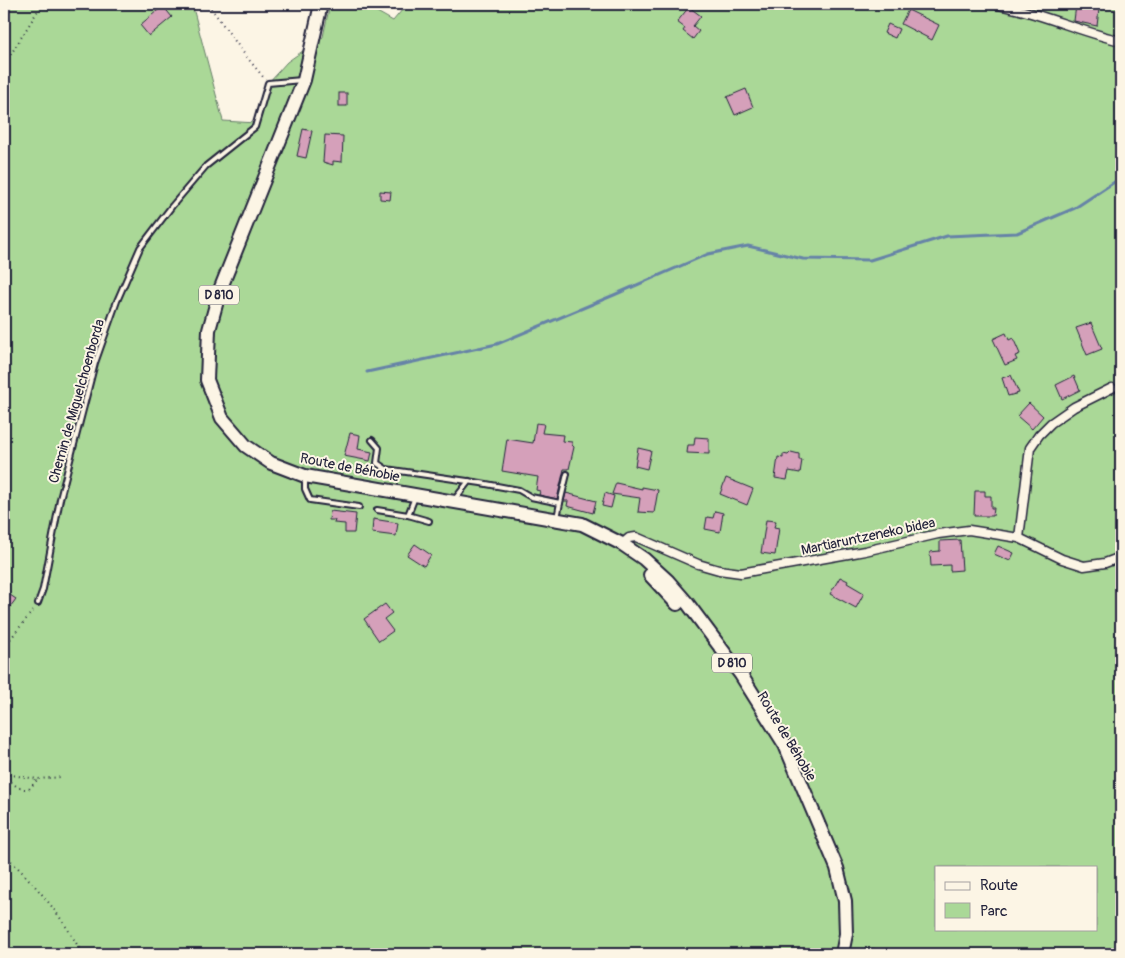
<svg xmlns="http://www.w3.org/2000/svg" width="1125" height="958" font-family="Pangolin,sans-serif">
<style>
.green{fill:#aad897;stroke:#667d69;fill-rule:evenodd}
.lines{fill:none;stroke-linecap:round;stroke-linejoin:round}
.stream{stroke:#6683a7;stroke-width:3}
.building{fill:#d5a0ba;stroke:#22223b}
.service-casing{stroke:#22223b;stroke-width:8}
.minor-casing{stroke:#22223b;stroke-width:11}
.primary-casing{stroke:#22223b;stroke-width:16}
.path{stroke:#22223b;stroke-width:2;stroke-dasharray:1 4;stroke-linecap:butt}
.service{stroke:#fcf5e5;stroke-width:4}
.minor{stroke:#fcf5e5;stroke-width:8}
.primary{stroke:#fcf5e5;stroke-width:12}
.labels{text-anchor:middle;stroke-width:4;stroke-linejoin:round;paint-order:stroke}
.shield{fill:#fcf5e5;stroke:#63616e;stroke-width:1}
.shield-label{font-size:12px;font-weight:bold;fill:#22223b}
.street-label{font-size:14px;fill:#22223b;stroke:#fcf5e5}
</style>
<rect width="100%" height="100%" fill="#fcf5e5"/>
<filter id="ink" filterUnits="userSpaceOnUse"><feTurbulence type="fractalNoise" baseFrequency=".02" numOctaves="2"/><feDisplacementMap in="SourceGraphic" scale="10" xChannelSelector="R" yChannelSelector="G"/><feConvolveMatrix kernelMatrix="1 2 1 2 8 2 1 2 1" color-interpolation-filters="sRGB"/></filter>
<g filter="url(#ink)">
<!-- green -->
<path class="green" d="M4,4H192L223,121L256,123L268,83L287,62L323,37L330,4H363L393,21L407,4H1121V954H4ZM936,867H1096V929H936Z"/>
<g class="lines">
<!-- stream -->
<polyline class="stream" points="367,372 497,344 614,295 708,254 748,246 803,259 870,260 947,236 1017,233 1075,208 1116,181 1121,180"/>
</g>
<!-- building -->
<g class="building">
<polygon points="1076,5 1099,9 1097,26 1074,21"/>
<polygon points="163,6 172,17 149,36 140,25"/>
<polygon points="689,7 701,16 693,26 699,31 693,39 683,31 685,28 677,22"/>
<polygon points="908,10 939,25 932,40 901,24"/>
<polygon points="888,24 899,29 895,38 884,33"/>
<polygon points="746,89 753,107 735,115 727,97"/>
<rect x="339" y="93" width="8" height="13"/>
<polygon points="303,129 312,131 306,158 297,156"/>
<polygon points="325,135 343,136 342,162 333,161 333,165 323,162"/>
<polygon points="380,191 391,192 390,200 380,199"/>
<polygon points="1091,323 1102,349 1087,355 1076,328"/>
<polygon points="1006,333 1009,340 1013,338 1020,354 1015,356 1017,360 1005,365 993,339"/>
<polygon points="1011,375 1019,393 1008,396 1002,378"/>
<polygon points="1074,376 1080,390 1062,399 1056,385"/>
<polygon points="1029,403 1043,416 1032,429 1017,416"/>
<polygon points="536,423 544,424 542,433 563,435 562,441 572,442 572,445 574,447 569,469 564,469 557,499 539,495 540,491 536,490 538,477 502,471 507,439 533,443"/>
<polygon points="350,433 360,435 358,449 372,452 370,461 344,456"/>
<polygon points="695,437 709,438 709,454 687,453 688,445 694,445"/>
<polygon points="638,448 651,451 647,469 635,466"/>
<polygon points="791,452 799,454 799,460 802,460 800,473 789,471 787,480 775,478 778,457 783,458 783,454 788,455"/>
<polygon points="726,478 753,489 747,505 720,494"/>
<polygon points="616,483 642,489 642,487 658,490 654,513 638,512 640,498 612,494"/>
<polygon points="975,491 985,491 985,496 991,496 991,508 994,508 993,516 974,516"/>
<polygon points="566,493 596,501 593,513 567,506 568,501 564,501"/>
<polygon points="605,493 614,496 611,508 602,506"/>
<polygon points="330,511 356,514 354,533 345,533 345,524 334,523 335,520 329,520"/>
<polygon points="715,511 723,513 720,532 705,529 707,517 713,518"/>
<polygon points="373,519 398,523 396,536 372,533"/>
<polygon points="766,520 776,521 774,527 779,528 775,555 761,553"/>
<polygon points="960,540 962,570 950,571 950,565 931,566 930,552 940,551 940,541"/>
<polygon points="415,544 431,555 424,566 407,555"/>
<polygon points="998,546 1014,553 1010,561 994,554"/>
<polygon points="840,577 848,581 847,583 864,593 856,608 830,594"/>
<polygon points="4,591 16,599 4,615"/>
<polygon points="385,604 392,613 384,619 393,631 379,641 364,619"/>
</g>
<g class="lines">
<defs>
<g id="service">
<polyline points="372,440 379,448 377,463 386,469 481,483 519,490 531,497 560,503 557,518"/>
<polyline points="305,478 305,489 310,500 359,507"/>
<polyline points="455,499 469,481"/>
<polyline points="560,503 567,474"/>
<polyline points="377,510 408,515 429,521"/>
<polyline points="408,515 415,497"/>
<polyline points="38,603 43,589 60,499 95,363 117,301 140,248 172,206 206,166 255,127 268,83 302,80"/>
<polyline points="856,954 873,952 875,954"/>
</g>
<g id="minor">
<path d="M992,4C1037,11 1077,31 1121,41"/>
<polyline points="1019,538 1030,448 1039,435 1051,423 1074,407 1112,388"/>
<polyline points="622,544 629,538 636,537 698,564 719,570 741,573 865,551 938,534 969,530 1019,538 1062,559 1084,566 1105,563 1121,557"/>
</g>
<g id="primary">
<polyline points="321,4 304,80 220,290 209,330 207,380 222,418 246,446 271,463 305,476 582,524 622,544 644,559 668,581 688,604 741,675 785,745 837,868 845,901 846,934 842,954"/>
<polyline points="650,575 677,604"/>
</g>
</defs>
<!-- service casing -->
<use href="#service" class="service-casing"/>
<!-- minor casing -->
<use href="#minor" class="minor-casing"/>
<!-- primary casing -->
<use href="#primary" class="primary-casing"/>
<!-- path -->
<g class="path">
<polyline points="208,4 245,55 264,78"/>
<polyline points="4,62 8,59 42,4"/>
<polyline points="4,647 35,608"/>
<polyline points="4,774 38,779 61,777"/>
<path d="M5,774C12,783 17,790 29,789L38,779"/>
<path d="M4,854C34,883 63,916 82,954"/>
</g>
<!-- service -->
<use href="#service" class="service"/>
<!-- minor -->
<use href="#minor" class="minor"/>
<!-- primary -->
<use href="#primary" class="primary"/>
</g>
</g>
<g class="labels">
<!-- shield labels -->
<g class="shield">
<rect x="199" y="285.5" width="40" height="19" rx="4"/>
<rect x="712" y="653.5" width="40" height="19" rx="4"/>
</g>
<g class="shield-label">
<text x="219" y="299">D 810</text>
<text x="732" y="667">D 810</text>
</g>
<!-- street labels -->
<g class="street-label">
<text transform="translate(76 401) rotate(-74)" y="5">Chemin de Miguelchoenborda</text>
<text transform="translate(350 467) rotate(11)" y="5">Route de Béhobie</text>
<text transform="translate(868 536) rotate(-12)" y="5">Martiaruntzeneko bidea</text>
<text transform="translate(787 736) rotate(59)" y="5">Route de Béhobie</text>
</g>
</g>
<!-- margin -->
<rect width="1125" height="958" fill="none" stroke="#fcf5e5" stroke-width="20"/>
<rect x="10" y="10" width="1105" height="938" fill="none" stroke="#22223b" stroke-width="2" filter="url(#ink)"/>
<!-- legend -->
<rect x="935" y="866" width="162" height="65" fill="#fcf5e5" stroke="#a5a1a1"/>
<rect x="945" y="882" width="25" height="8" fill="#fcf5e5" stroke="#a5a1a1"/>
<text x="980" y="890" font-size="15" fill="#22223b">Route</text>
<rect x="945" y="903" width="25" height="15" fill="#aad897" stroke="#a5a1a1"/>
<text x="980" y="916" font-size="15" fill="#22223b">Parc</text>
</svg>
